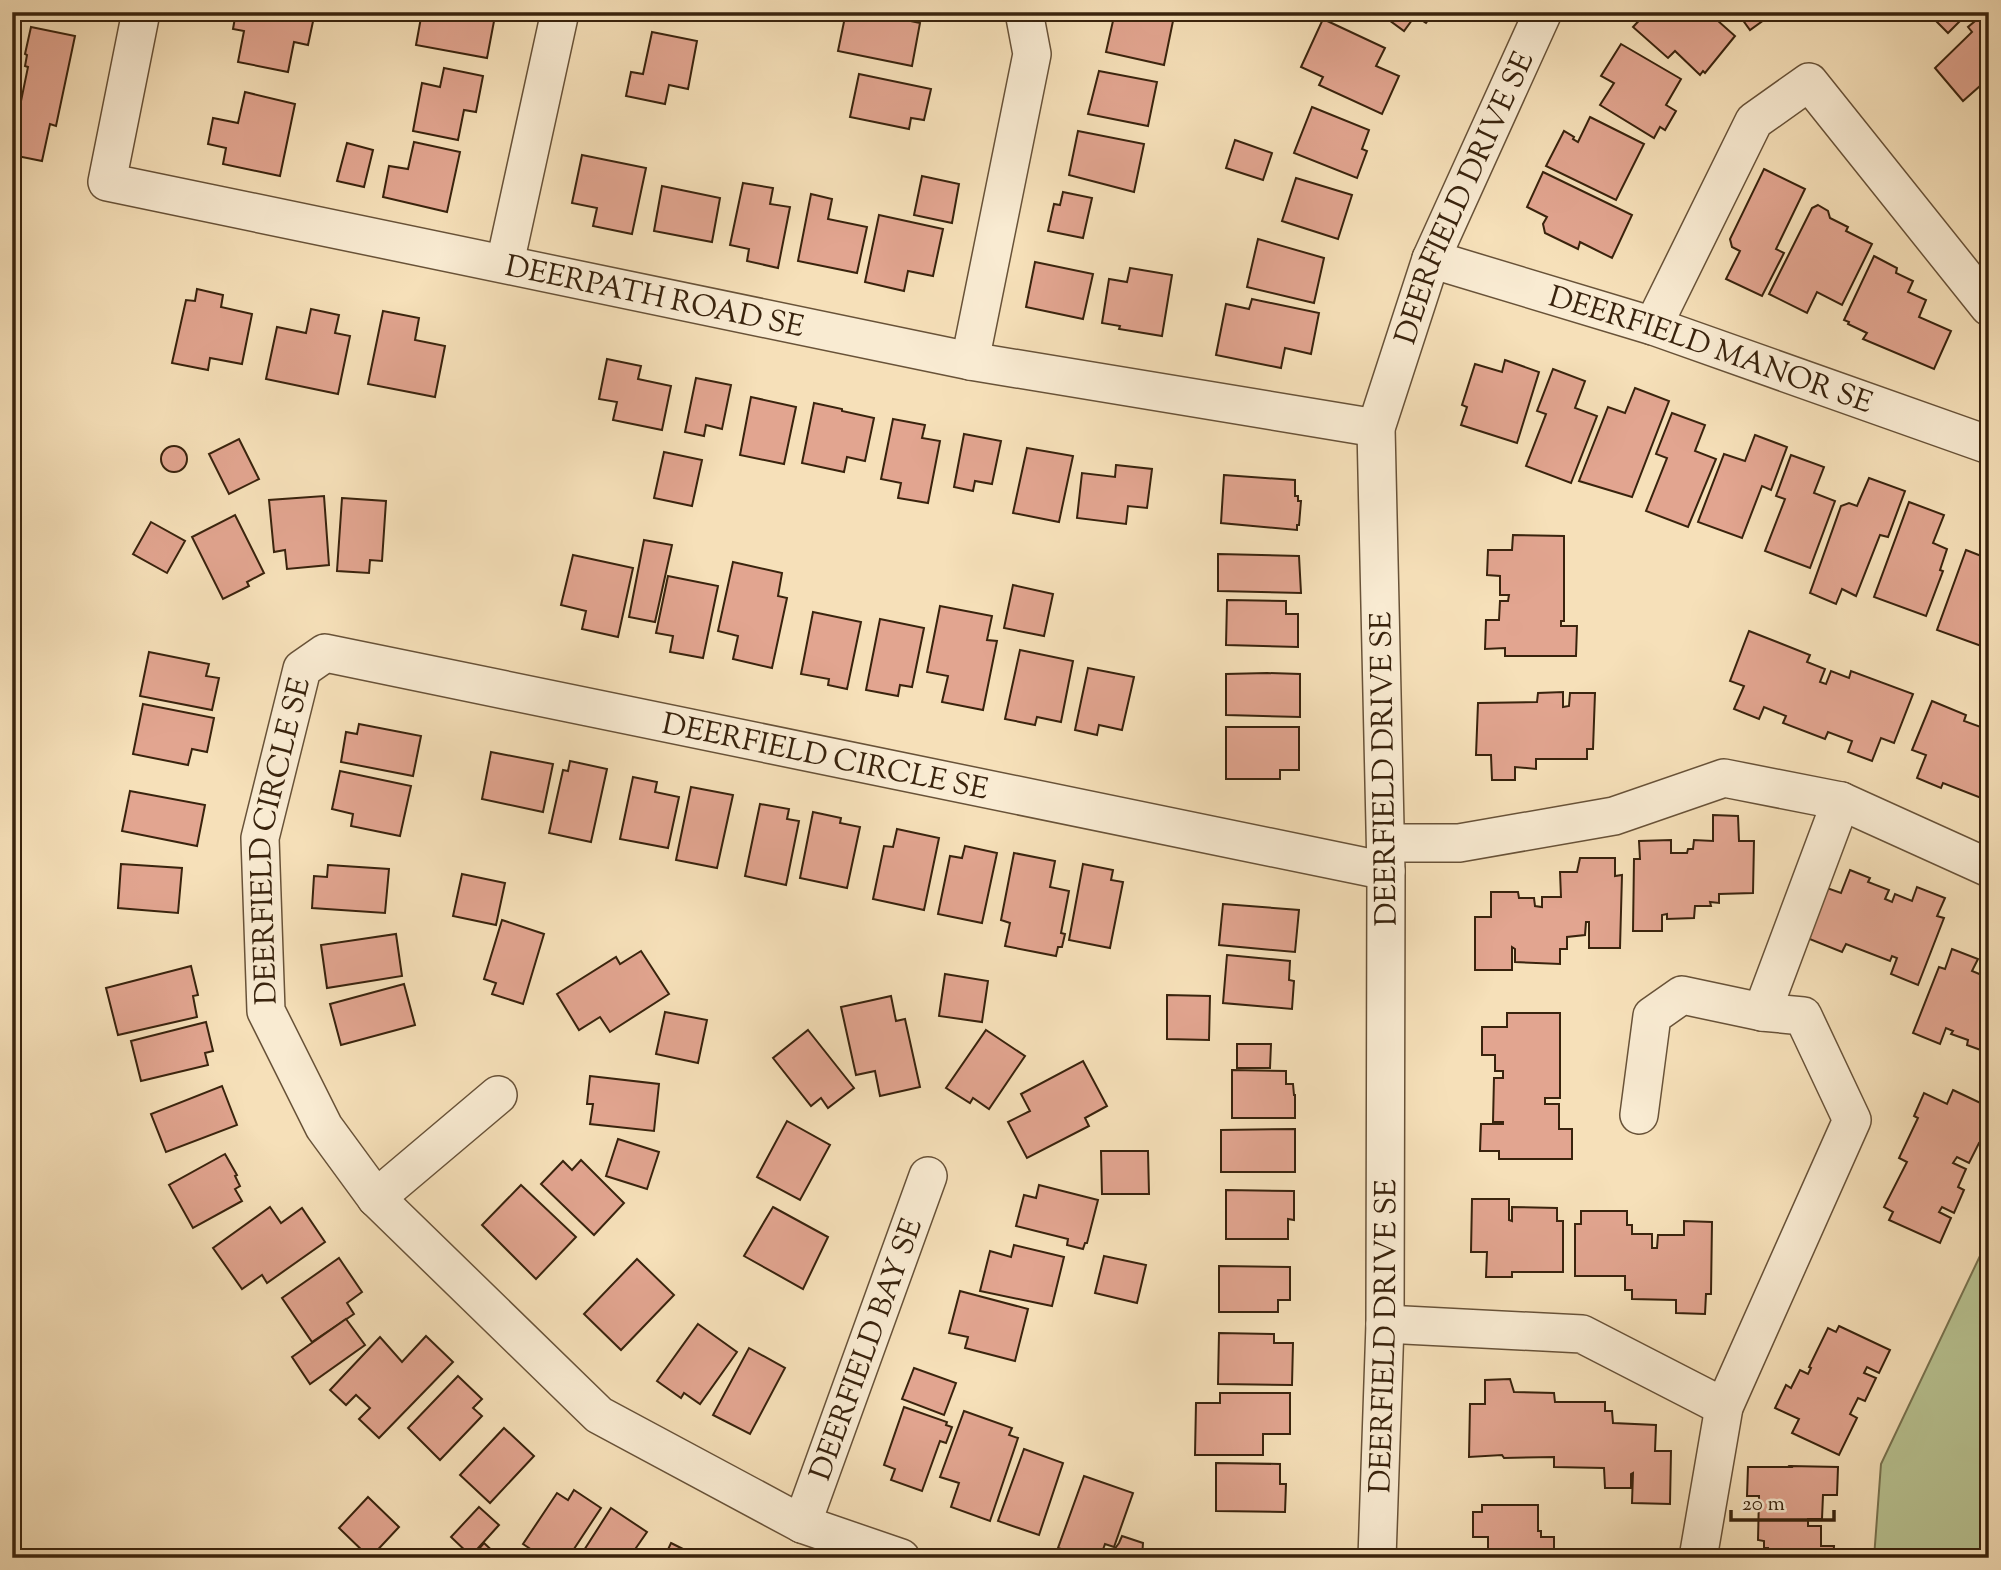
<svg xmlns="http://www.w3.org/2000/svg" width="2001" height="1570" font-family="'Sorts Mill Goudy',serif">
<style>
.green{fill:#b8c392;stroke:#787350;stroke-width:2}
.building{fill:#e2a590;stroke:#39230d;stroke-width:2}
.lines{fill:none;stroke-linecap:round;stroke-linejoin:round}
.minor-casing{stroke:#685238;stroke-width:40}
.minor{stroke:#f9ebd2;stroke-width:37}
.labels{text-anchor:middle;stroke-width:6;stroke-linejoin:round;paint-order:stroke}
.street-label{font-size:30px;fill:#39230d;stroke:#f9ebd2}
</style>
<rect width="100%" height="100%" fill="#f6e0b9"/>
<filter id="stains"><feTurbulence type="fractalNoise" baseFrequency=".00286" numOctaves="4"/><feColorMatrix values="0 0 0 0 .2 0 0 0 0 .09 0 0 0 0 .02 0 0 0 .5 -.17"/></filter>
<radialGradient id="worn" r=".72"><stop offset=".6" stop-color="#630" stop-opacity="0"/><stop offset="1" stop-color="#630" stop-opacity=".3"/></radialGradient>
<!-- green -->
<polygon class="green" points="1989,1237 1989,1558 1874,1558 1881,1464"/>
<!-- building -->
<g class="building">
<polygon points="236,12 315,12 308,45 294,42 288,72 238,62 244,31 233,29"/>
<polygon points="422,12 477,12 495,16 487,58 416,45"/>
<polygon points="846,12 902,12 901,19 920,23 912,66 838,51"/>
<polygon points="1115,12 1133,12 1173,21 1164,65 1106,52"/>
<polygon points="1378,12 1434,12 1426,23 1415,16 1404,31"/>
<polygon points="1647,12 1708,12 1735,36 1705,73 1703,71 1700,75 1675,51 1668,58 1633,27"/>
<polygon points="1737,12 1775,12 1750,30"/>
<polygon points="1927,12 1969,12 1948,33"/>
<polygon points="1986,12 1989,12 1989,78 1963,101 1935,68 1972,32 1968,27"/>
<polygon points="1323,19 1385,48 1376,66 1399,76 1382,114 1319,85 1323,77 1301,67"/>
<polygon points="31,27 75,36 56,126 50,124 42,161 12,155 12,110 19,111 28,67 25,66 27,55 25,54"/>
<polygon points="652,32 697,41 688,89 669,85 665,104 626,96 631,72 643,74"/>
<polygon points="1621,44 1681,79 1666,105 1676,111 1665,130 1660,127 1654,138 1600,105 1614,83 1601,76"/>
<polygon points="444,68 483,76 476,112 464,110 458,140 413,131 422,83 440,87"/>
<polygon points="1099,71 1157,82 1148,126 1088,114"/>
<polygon points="859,74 931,89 924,120 911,118 909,129 850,117"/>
<polygon points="245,92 295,104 280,176 223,164 226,148 208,144 213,118 238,123"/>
<polygon points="1312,107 1369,130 1362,149 1367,151 1357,178 1294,153"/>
<polygon points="1590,117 1644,144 1616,200 1546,166 1564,131 1574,137 1573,139 1578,142"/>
<polygon points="1078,131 1144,144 1134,192 1069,175"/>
<polygon points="1235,140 1272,153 1263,180 1226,168"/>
<polygon points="414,142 460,152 447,212 383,197 389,166 408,169"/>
<polygon points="347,143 373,150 364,187 337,181"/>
<polygon points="582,155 646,168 632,234 593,226 597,208 572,203"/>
<polygon points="1764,169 1805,189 1776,249 1784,253 1762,296 1726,279 1740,251 1732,247 1730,239"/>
<polygon points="1543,172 1632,215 1612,258 1580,242 1578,249 1545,233 1543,224 1547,217 1527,207"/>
<polygon points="922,176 959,184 952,223 914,215"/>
<polygon points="1296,178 1352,195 1338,239 1282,221"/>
<polygon points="743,183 773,188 770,204 790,207 778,268 747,261 749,249 730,245"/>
<polygon points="662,186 720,198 712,242 654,231"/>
<polygon points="1063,192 1092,198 1083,238 1048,231 1054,204 1060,205"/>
<polygon points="811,194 832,199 828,219 867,227 857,273 798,261"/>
<polygon points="1818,205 1828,211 1830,218 1848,227 1846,231 1872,244 1842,305 1817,292 1807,313 1769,294 1812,208"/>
<polygon points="879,215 943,229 933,276 908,271 904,291 865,282"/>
<polygon points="1258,239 1324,258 1314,303 1247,287"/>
<polygon points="1874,256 1897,268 1896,273 1913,281 1908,292 1926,300 1919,317 1951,331 1934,369 1863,339 1867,333 1848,324 1849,322 1844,320"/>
<polygon points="1035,262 1093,274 1083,319 1026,307"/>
<polygon points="1130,268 1172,275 1162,336 1119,329 1120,326 1102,323 1109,279 1127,282"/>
<polygon points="197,289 223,295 221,307 252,314 242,364 210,358 208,370 172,363 186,300 195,301"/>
<polygon points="1252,299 1319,313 1311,354 1285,348 1281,368 1216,355 1226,304 1249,309"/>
<polygon points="311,309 339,315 335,333 350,336 338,394 266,379 277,327 306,333"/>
<polygon points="383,311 419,318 415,340 445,346 435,397 368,384"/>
<polygon points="607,359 641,366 638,379 671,386 662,430 613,420 617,402 599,399"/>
<polygon points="1505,360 1539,372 1517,443 1461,425 1467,407 1462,405 1475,364 1502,372"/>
<polygon points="1553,369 1585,381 1575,408 1597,416 1571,483 1526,466 1546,414 1537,411"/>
<polygon points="696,378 731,385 722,429 706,425 704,436 685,432"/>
<polygon points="1635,388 1669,401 1632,497 1579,481 1608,407 1625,413"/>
<polygon points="751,397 796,407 784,464 740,455"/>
<polygon points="814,403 842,409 842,411 874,418 865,461 847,457 844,472 802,463"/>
<polygon points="1672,413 1705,425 1695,451 1716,459 1688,527 1646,511 1667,458 1656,454"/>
<polygon points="893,419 925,425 922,438 940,441 928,503 898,498 901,483 881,479"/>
<polygon points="964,434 1001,441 992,484 975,481 973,491 954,487"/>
<polygon points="1755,435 1787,447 1771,490 1762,486 1742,538 1698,522 1724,454 1745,461"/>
<polygon points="239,439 259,479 229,494 209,454"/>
<circle cx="174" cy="459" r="13"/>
<polygon points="1027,448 1073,456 1059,522 1013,513"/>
<polygon points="664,452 702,460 692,506 654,498"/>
<polygon points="1791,455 1824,467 1814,493 1835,501 1810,568 1765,551 1785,499 1776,496"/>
<polygon points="1116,465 1152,469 1147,508 1128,506 1126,524 1077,518 1082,473 1115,477"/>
<polygon points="1224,475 1295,480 1295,496 1298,496 1298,501 1301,501 1299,525 1297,525 1297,530 1221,523"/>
<polygon points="1869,478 1905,491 1888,537 1880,535 1856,596 1842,589 1836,604 1810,593 1841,506 1849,503 1857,506"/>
<polygon points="324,496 329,565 287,569 285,550 274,552 269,500"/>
<polygon points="342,498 386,501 382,561 370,560 369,573 337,571"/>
<polygon points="1909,502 1944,515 1933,543 1947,549 1940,570 1943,571 1926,616 1874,597"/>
<polygon points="235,515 264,573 247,582 249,586 223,599 192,537"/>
<polygon points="151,522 185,541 167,573 133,554"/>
<polygon points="1513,535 1564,536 1564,621 1561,621 1561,626 1577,626 1576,656 1505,656 1505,648 1485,649 1486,620 1499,620 1500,601 1508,601 1509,595 1500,595 1500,576 1487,575 1488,550 1512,550"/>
<polygon points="644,540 672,545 655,622 629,617"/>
<polygon points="1966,550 1989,559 1987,648 1937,630"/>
<polygon points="1218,554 1299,556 1301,593 1218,591"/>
<polygon points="573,555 633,568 618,637 582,629 586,611 561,605"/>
<polygon points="733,562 782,573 778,596 787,598 772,668 733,659 738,636 718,631"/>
<polygon points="668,576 718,586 703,658 670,652 673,636 656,633"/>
<polygon points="1013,585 1053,594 1044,636 1004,628"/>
<polygon points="1227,600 1286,601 1286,614 1298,614 1298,647 1226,645"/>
<polygon points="940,606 992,616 987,640 997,641 983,710 942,702 948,676 927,672"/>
<polygon points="813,612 861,622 847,689 828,685 829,679 801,674"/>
<polygon points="880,619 924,628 912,687 900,685 898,696 866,690"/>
<polygon points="1749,631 1810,655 1807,662 1825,669 1820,682 1826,684 1831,671 1849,678 1851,671 1913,694 1894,743 1881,738 1872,761 1848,752 1852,741 1828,732 1825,739 1783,723 1786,716 1764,707 1759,719 1734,709 1744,686 1730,681"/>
<polygon points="1020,650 1073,661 1061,722 1037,717 1035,725 1005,719"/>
<polygon points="149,652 209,664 206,676 219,678 212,710 140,696"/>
<polygon points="1088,668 1134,677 1122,730 1099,725 1097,735 1075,730"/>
<polygon points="1267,673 1300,674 1300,717 1226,715 1226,674"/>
<polygon points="1563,692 1563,707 1569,706 1570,693 1595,693 1593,749 1587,749 1587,759 1536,759 1536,769 1515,767 1515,780 1492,780 1491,755 1476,755 1478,703 1537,702 1538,693"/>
<polygon points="1932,701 1966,715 1964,721 1989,730 1989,801 1943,783 1941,788 1917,778 1926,755 1912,750"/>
<polygon points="143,704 214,718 207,752 192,749 188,765 133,754"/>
<polygon points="359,724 421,736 413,776 341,762 346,732 357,734"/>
<polygon points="1226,727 1299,727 1299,770 1280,770 1280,779 1226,779"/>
<polygon points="491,752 553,764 543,812 482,799"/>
<polygon points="570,761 607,769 591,842 549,833 563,770 568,771"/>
<polygon points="340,771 411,786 400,836 351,826 353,814 332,809"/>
<polygon points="633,777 657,782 655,792 679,797 668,848 620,839"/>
<polygon points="691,787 733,795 717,868 676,860"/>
<polygon points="130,791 205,805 197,846 122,831"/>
<polygon points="760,804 789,809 787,819 799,821 786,885 745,876"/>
<polygon points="813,812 841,818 840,823 860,827 847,888 800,878"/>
<polygon points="1713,815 1738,816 1739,841 1754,841 1753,893 1719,894 1719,903 1710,902 1711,906 1695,906 1694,918 1667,919 1667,914 1662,915 1662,931 1633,931 1634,859 1640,859 1639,841 1671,840 1671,853 1687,853 1688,849 1693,849 1694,840 1713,841"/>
<polygon points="897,829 939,838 924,910 873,899 884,846 893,847"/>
<polygon points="965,846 997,853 982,923 938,914 950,856 962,858"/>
<polygon points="1014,853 1055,861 1050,887 1069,891 1061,933 1065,934 1062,947 1058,947 1056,956 1005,946 1010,923 1001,920"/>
<polygon points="1580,858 1615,858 1615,876 1622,875 1620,948 1589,948 1589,922 1586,922 1585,935 1567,937 1567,949 1560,949 1560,964 1515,962 1515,949 1512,947 1512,970 1475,970 1475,917 1491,917 1491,892 1518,892 1519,898 1534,898 1535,906 1542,907 1542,897 1561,897 1560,872 1577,872"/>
<polygon points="121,864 182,868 178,913 118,908"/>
<polygon points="1083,864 1113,870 1111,880 1123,882 1110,948 1069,940"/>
<polygon points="328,865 389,869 385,913 312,908 314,876 327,877"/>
<polygon points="1850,870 1870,878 1868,882 1889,890 1885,899 1892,902 1895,894 1912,901 1917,887 1945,898 1937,916 1944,918 1918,985 1891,974 1897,958 1892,956 1890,961 1846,944 1842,952 1807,938 1827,888 1841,893"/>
<polygon points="462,874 505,883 496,925 453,916"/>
<polygon points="1223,904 1299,910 1295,952 1219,945"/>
<polygon points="502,920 544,934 523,1004 492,994 496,983 484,979"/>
<polygon points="396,934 402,976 327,988 321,945"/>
<polygon points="1952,949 1978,959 1972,971 1989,978 1989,1053 1967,1045 1968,1040 1951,1034 1953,1031 1946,1028 1940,1044 1913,1033 1939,967 1945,969"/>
<polygon points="641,951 669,994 610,1032 600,1017 579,1030 557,994 616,957 620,964"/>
<polygon points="1227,955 1290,961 1289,980 1294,981 1292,1009 1223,1003"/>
<polygon points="191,966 198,995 193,996 197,1017 118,1035 106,988"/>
<polygon points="945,974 988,981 982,1022 939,1016"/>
<polygon points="404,984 415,1025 341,1045 330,1004"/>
<polygon points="1167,995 1210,996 1209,1040 1167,1039"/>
<polygon points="891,996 896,1021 905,1019 920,1087 880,1096 875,1071 856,1075 841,1007"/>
<polygon points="665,1012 707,1020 698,1063 656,1054"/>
<polygon points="1507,1013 1560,1013 1560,1098 1545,1098 1545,1104 1559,1104 1559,1129 1572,1129 1572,1159 1499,1159 1499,1151 1480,1151 1481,1124 1503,1124 1503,1122 1493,1122 1494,1078 1503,1078 1503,1071 1495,1071 1495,1055 1482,1055 1482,1027 1507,1027"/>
<polygon points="206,1022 213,1051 205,1053 208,1065 141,1081 131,1041"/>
<polygon points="808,1030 854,1088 828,1108 821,1098 811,1106 773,1058"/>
<polygon points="986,1030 1025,1056 989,1109 973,1098 970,1103 946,1088"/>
<polygon points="1237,1044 1271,1044 1270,1068 1237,1068"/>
<polygon points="1083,1061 1107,1106 1085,1118 1089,1126 1027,1158 1008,1122 1030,1111 1021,1094"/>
<polygon points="1232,1070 1286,1071 1286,1084 1293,1084 1294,1095 1295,1095 1295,1118 1232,1118"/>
<polygon points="590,1076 659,1084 654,1131 590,1124 593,1104 587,1104"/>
<polygon points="222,1086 237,1125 166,1152 151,1114"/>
<polygon points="1953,1090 1989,1107 1989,1139 1986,1146 1979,1143 1969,1163 1957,1157 1953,1163 1966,1169 1958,1187 1964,1190 1954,1213 1942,1207 1939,1212 1951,1218 1940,1243 1889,1220 1893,1212 1884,1207 1907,1162 1899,1158 1918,1118 1914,1116 1924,1093 1947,1104"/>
<polygon points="787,1121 830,1145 800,1200 757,1177"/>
<polygon points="1295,1129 1295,1172 1221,1172 1221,1130"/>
<polygon points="618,1139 659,1152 647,1189 606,1176"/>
<polygon points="1101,1151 1148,1151 1149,1194 1102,1194"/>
<polygon points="225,1154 237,1175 235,1176 240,1186 235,1189 242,1201 193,1228 169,1185"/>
<polygon points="581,1160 624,1203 594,1235 541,1184 563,1161 572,1170"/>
<polygon points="521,1185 576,1237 536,1279 482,1225"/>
<polygon points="1039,1185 1098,1200 1087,1243 1085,1243 1083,1249 1067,1245 1068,1239 1016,1226 1024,1195 1036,1198"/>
<polygon points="1226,1190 1294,1191 1294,1220 1288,1219 1288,1239 1226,1239"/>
<polygon points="1472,1199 1509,1199 1509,1220 1512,1221 1512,1207 1557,1208 1557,1221 1563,1221 1563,1272 1512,1272 1512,1277 1486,1277 1487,1252 1471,1252"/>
<polygon points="270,1207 281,1223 302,1208 325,1242 267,1283 262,1275 242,1289 213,1248"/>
<polygon points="773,1207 828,1237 803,1289 744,1256"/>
<polygon points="1581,1211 1627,1211 1627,1225 1632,1225 1632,1234 1652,1234 1652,1248 1657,1248 1658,1235 1684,1235 1684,1221 1712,1222 1711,1294 1706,1294 1705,1314 1676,1313 1676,1300 1632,1299 1632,1290 1625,1290 1625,1276 1575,1276 1575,1224 1581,1224"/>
<polygon points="1014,1245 1064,1257 1052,1306 980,1291 990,1251 1011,1257"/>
<polygon points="1104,1256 1146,1265 1137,1303 1095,1293"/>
<polygon points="339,1258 362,1292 347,1303 354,1314 312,1342 282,1298"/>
<polygon points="637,1259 674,1295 621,1350 584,1314"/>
<polygon points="1219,1266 1290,1267 1290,1300 1278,1300 1278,1312 1219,1312"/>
<polygon points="960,1291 1028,1309 1015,1361 965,1348 968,1337 949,1333"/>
<polygon points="346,1319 365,1345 310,1384 292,1357"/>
<polygon points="698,1324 737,1352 700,1404 684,1393 681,1398 657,1381"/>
<polygon points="1839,1326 1890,1350 1879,1373 1867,1367 1864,1373 1876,1378 1865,1401 1858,1398 1850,1414 1857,1418 1839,1455 1792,1433 1799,1419 1775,1408 1786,1385 1791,1388 1800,1370 1808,1374 1811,1368 1809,1367 1828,1328 1836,1332"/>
<polygon points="1219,1333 1274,1334 1274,1343 1293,1343 1292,1385 1218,1384"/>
<polygon points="426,1336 453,1362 379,1438 359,1419 370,1408 356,1395 346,1405 330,1390 380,1337 402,1362"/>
<polygon points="749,1348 785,1368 750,1434 713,1415"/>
<polygon points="914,1368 956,1383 944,1415 902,1399"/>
<polygon points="458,1376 482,1399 473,1408 482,1416 440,1460 408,1428"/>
<polygon points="1510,1379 1514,1392 1554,1393 1555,1402 1605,1402 1605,1411 1612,1411 1613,1423 1656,1425 1655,1451 1671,1451 1670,1504 1632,1503 1633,1473 1631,1474 1631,1488 1605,1488 1604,1468 1554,1467 1554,1457 1504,1458 1502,1455 1469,1457 1470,1404 1485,1404 1485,1380"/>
<polygon points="1220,1393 1290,1393 1290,1434 1263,1434 1263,1455 1195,1455 1196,1403 1220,1403"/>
<polygon points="904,1407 947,1422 946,1425 952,1427 946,1443 940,1441 922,1491 891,1480 895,1469 884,1465"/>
<polygon points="964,1411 1012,1428 1009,1435 1018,1438 990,1521 951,1507 959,1483 940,1477"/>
<polygon points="504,1428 534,1456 490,1503 460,1475"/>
<polygon points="1024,1449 1063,1463 1039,1535 998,1521"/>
<polygon points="1216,1463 1280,1464 1280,1484 1286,1484 1285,1512 1216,1511"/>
<polygon points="1790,1466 1838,1467 1837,1495 1823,1495 1822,1519 1808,1519 1808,1526 1821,1526 1821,1546 1834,1546 1833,1558 1768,1558 1768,1548 1764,1548 1764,1541 1758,1540 1759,1496 1747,1496 1748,1467 1791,1467"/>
<polygon points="1084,1476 1133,1493 1114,1547 1105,1544 1100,1558 1087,1558 1058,1548"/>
<polygon points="574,1490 601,1508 568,1558 544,1558 523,1544 557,1493 568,1500"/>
<polygon points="368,1497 399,1527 370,1558 339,1528"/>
<polygon points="1482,1505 1538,1505 1538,1531 1541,1531 1541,1537 1554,1537 1554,1558 1497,1558 1497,1556 1488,1555 1488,1537 1473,1537 1473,1512 1482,1512"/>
<polygon points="479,1507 499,1525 471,1556 451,1537"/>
<polygon points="611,1508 647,1532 629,1558 579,1558"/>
<polygon points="1122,1536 1143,1543 1142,1558 1108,1558 1119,1543"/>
<polygon points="484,1543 500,1558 471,1558"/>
<polygon points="671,1543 701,1558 664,1558"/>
</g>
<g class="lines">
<defs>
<g id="minor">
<path id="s1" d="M141,12L107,182L970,361L1376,428"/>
<path id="s2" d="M1431,259L1653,326L1989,445"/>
<polyline points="505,263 560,12"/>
<polyline points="1653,326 1754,121 1809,82 1989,307"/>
<polyline points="970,361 1032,54 1024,12"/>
<polyline points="1386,843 1459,843 1614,816 1724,778 1841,801 1989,868"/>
<polyline points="1762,1012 1841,801"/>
<polyline points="1639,1115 1652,1016 1682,995 1762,1012 1803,1016 1852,1120 1724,1407 1698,1558"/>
<polyline points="376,1198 498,1095"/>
<polyline points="1385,1324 1582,1334 1724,1407"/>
<path id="s3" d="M802,1524L928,1176"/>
<path id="s4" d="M901,1558L802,1524L599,1415L376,1198L324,1127L266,1011L260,838L302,669L325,653L1386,871"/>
<path id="s5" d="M1377,1558L1385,1324L1386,871L1376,428L1431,259L1543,12"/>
</g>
</defs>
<!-- minor casing -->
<use href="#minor" class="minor-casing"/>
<!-- minor -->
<use href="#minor" class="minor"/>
</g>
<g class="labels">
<!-- street labels -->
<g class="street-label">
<text dy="10" stroke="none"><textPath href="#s5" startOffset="1377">DEERFIELD DRIVE SE</textPath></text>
<text dy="10" stroke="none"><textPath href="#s1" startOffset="733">DEERPATH ROAD SE</textPath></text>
<text dy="10" stroke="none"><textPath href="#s2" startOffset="294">DEERFIELD MANOR SE</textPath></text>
<text dy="10" stroke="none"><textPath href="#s4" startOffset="1750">DEERFIELD CIRCLE SE</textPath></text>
<text transform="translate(1383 769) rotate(-91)" y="10">DEERFIELD DRIVE SE</text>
<text dy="10" stroke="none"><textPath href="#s4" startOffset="1036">DEERFIELD CIRCLE SE</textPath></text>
<text dy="10" stroke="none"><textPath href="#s5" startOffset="222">DEERFIELD DRIVE SE</textPath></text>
<text dy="10" stroke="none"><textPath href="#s3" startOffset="186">DEERFIELD BAY SE</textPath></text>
</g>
</g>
<!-- margin -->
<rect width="2001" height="1570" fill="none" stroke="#f6e0b9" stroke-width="42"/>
<rect x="14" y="14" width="1973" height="1542" fill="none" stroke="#39230d" stroke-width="3.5"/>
<rect x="21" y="21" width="1959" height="1528" fill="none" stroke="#39230d" stroke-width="2"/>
<!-- scale -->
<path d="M1731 1510v10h103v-10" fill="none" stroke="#39230d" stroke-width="3.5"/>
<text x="1742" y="1510" font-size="21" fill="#39230d" stroke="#f9ebd2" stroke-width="5" paint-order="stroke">20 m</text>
<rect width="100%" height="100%" filter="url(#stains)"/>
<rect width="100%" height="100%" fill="url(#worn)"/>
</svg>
